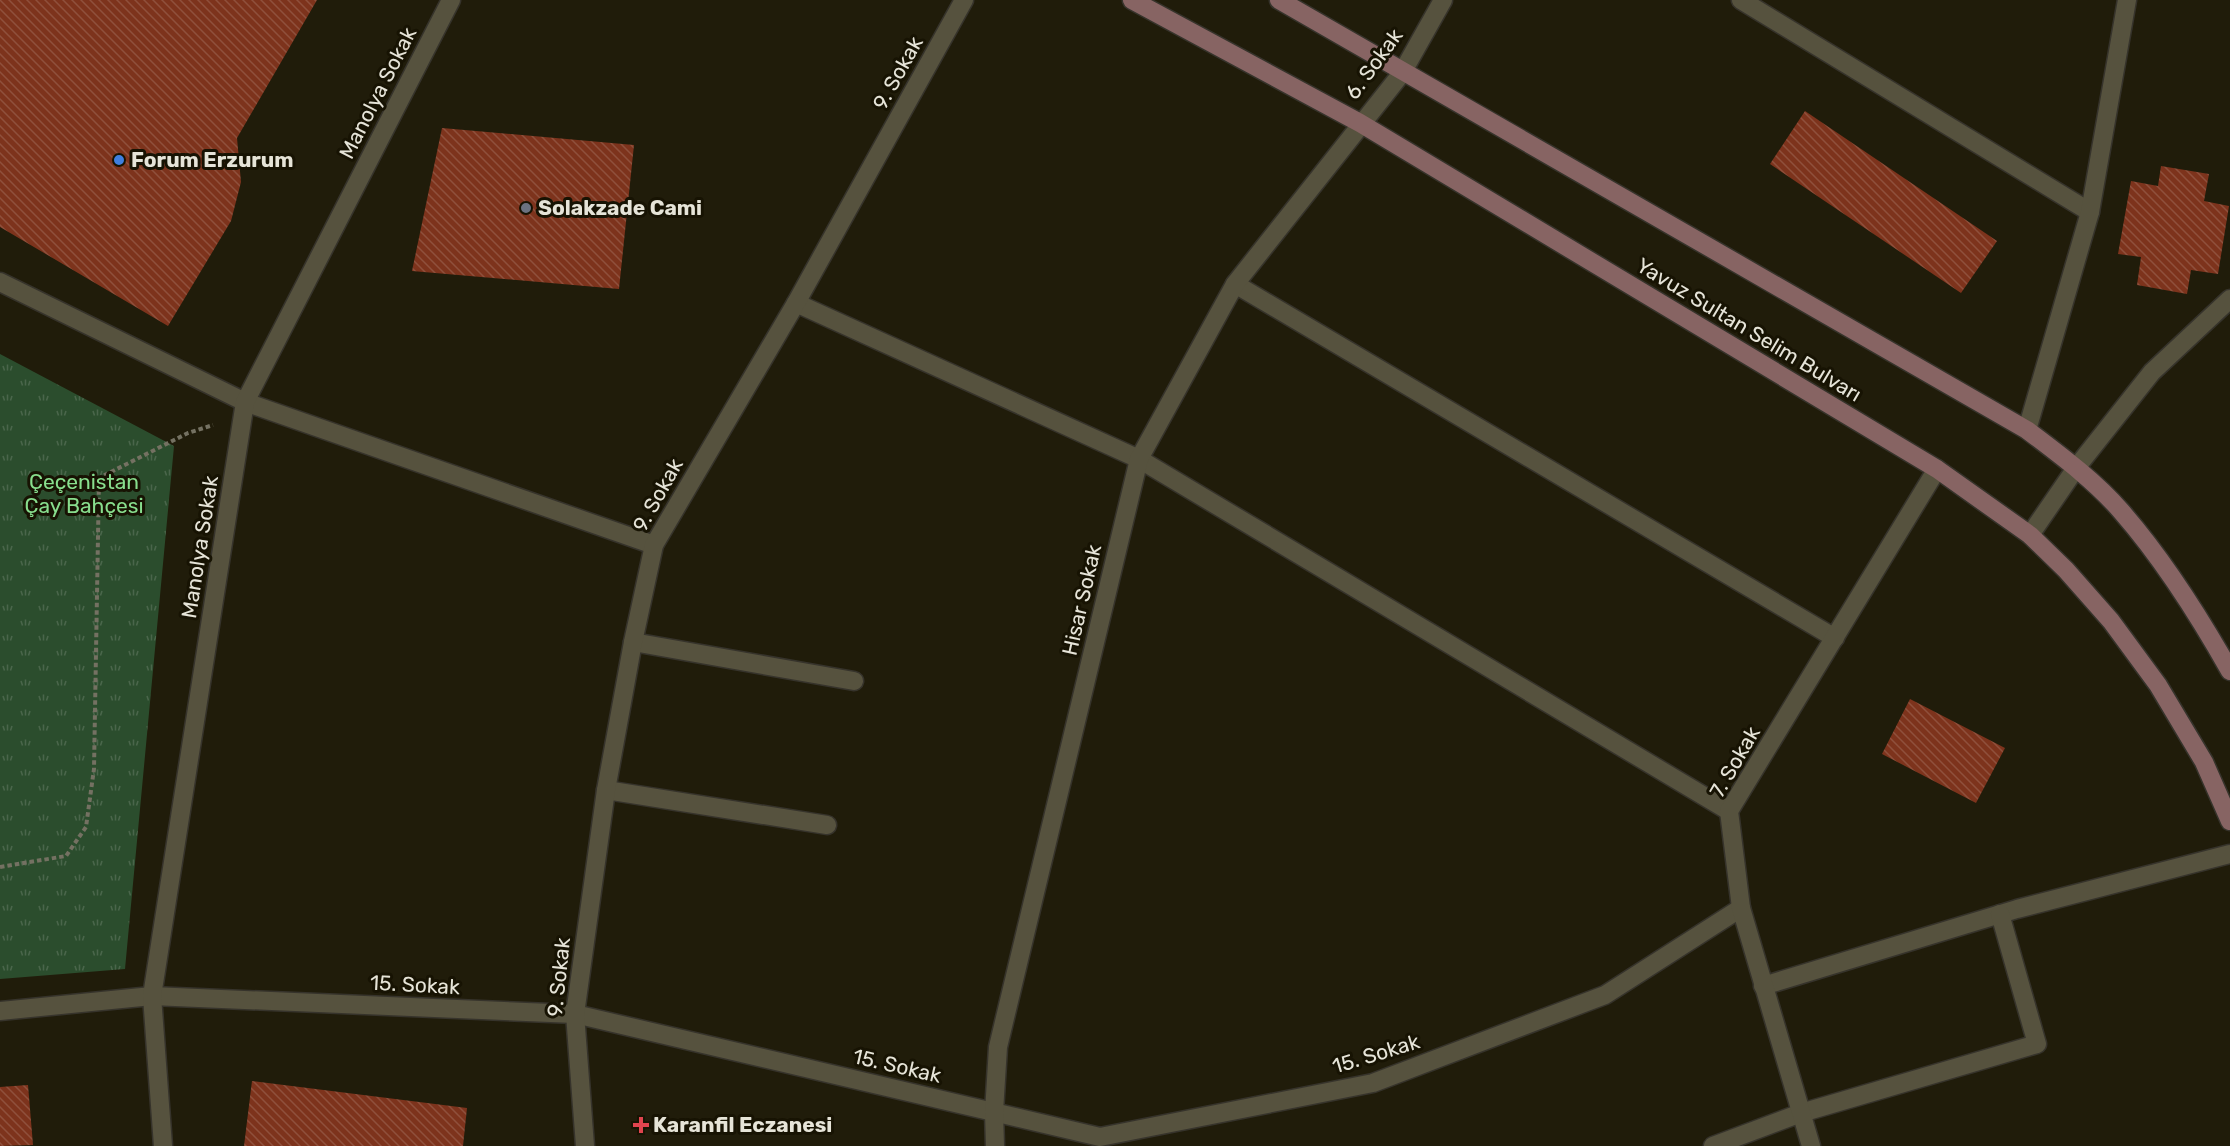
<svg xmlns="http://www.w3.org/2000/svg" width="2230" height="1146" font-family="Rubik,sans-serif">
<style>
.grass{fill:url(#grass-tufts)}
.building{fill:url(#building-back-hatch)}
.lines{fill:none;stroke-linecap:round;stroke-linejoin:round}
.lane-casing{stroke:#36332b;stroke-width:21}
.street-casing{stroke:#36332b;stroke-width:21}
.secondary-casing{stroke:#36332b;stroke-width:21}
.path{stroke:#747162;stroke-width:4;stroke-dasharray:4.5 3;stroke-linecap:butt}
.lane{stroke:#56523e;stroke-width:18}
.street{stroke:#56523e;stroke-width:18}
.secondary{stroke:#876463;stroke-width:18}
.shop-dot{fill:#3f7fe0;stroke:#171303;stroke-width:2}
.worship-dot{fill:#6b7280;stroke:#171303;stroke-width:2}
.health-dot{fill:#e0444e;stroke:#171303;stroke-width:2}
.labels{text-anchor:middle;stroke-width:6;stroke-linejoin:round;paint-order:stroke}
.street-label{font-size:21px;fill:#e6e4d8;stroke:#171303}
.poi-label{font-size:21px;font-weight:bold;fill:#e6e4d8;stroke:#171303;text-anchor:start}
.park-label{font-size:21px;fill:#88de8d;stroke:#171303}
</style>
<defs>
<pattern id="grass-tufts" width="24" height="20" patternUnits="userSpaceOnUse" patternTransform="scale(1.5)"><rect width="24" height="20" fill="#2b4d2d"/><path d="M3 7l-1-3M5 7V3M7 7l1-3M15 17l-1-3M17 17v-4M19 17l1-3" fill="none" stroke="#4a664b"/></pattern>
<pattern id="building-back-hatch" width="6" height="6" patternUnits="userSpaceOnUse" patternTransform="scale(1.5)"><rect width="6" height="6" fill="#7d331c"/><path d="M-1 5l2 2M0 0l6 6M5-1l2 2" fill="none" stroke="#8f503c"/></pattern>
</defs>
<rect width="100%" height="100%" fill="#201c0a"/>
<!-- grass -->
<polygon class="grass" points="0,354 174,446 125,969 0,979"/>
<!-- building -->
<g class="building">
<polygon points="0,0 317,0 237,138 241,182 231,221 168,326 0,227"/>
<polygon points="1805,111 1997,241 1961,293 1770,164"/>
<polygon points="442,128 634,145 619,289 412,271"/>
<polygon points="2161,166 2209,174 2204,201 2229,206 2218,274 2191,270 2187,294 2137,285 2141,257 2118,254 2131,181 2158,186"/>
<polygon points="1910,699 2005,748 1976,803 1882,754"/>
<polygon points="252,1081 467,1108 463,1146 244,1146"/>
<polygon points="28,1085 33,1145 0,1146 0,1087"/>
</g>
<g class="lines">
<defs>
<g id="lane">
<polyline points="633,642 854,681"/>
<polyline points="606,790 827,825"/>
</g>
<g id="street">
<polyline points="1741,0 2090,212"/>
<polyline points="0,282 245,402 654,545"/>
<polyline points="1235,284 1835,638"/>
<polyline points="796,303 1139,459 1729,811"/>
<polyline points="2027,430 2090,212 2127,0"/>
<polyline points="2030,535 2076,468 2152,372 2230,299"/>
<polyline points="1763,986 2017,909 2230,854"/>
<polyline points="0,1011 152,996 575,1014 1100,1137 1373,1083 1605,995 1741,908"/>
<polyline points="163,1146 152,996 245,402 451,0"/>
<polyline points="585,1146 575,1014 606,790 633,642 654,545 796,303 964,0"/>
<polyline points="995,1146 994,1112 998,1047 1139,459 1235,284 1402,73 1443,0"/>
<polyline points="1713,1146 1801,1113 2037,1044 2000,914"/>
<polyline points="1811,1146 1741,908 1729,811 1937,469"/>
</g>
<g id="secondary">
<polyline points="1132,0 1360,123 1937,469 2030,535 2066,570 2111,621 2158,685 2204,762 2230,821"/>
<path d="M1279,0L2027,430C2060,455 2094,480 2121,511C2163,559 2199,616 2230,671"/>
</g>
</defs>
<!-- lane casing -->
<use href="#lane" class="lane-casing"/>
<!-- street casing -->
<use href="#street" class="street-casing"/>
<!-- secondary casing -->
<use href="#secondary" class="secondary-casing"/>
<!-- path -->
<polyline class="path" points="0,867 66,856 86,827 94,769 99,478 188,433 213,425"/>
<!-- lane -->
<use href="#lane" class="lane"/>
<!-- street -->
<use href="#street" class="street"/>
<!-- secondary -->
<use href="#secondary" class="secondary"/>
</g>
<!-- markers -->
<circle class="shop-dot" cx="119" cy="160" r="6"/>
<circle class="worship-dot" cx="526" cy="208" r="6"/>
<path class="health-dot" d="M638 1116h6v6h6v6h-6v6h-6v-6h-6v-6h6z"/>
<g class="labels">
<!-- street labels -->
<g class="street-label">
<text transform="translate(1374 64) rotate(-54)" y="7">6. Sokak</text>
<text transform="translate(898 73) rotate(-61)" y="7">9. Sokak</text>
<text transform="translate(378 93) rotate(-63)" y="7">Manolya Sokak</text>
<text transform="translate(1749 330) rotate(31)" y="7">Yavuz Sultan Selim Bulvarı</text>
<text transform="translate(658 495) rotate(-61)" y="7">9. Sokak</text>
<text transform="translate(200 547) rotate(-81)" y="7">Manolya Sokak</text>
<text transform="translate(1082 600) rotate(-77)" y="7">Hisar Sokak</text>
<text transform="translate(1735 762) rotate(-60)" y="7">7. Sokak</text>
<text transform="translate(559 977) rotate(-84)" y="7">9. Sokak</text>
<text transform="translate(415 985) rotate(3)" y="7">15. Sokak</text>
<text transform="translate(1376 1054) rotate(-17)" y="7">15. Sokak</text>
<text transform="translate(897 1066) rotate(13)" y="7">15. Sokak</text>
</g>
<!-- poi labels -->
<g class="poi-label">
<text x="131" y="167">Forum Erzurum</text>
<text x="538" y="215">Solakzade Cami</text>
<text x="653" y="1132">Karanfil Eczanesi</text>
</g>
<!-- park labels -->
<g class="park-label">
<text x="84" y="489">Çeçenistan<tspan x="84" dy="24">Çay Bahçesi</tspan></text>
</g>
</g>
</svg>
